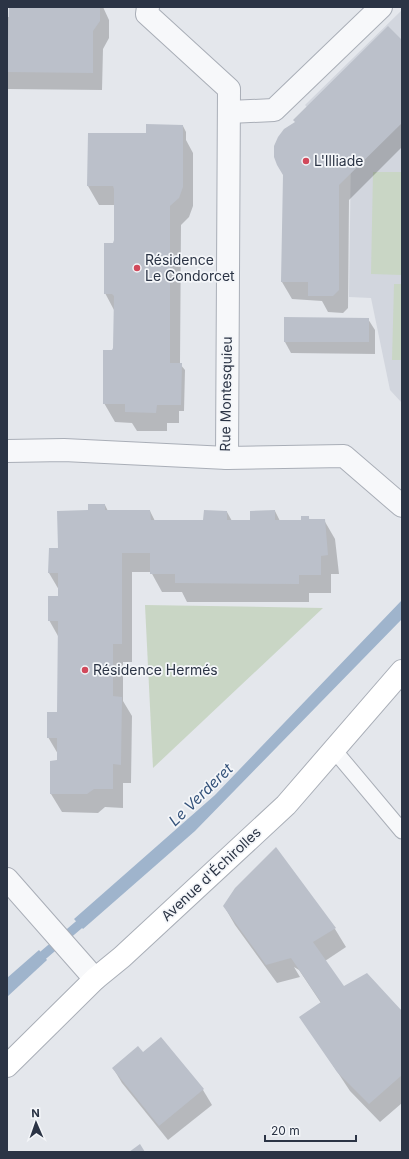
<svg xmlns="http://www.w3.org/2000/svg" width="409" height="1159" font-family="Inter,sans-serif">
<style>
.built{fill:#d2d6de}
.green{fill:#c9d6c5}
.water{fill:#9fb4cc}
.shadow{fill:#0003}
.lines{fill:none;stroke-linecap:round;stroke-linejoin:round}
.stream{stroke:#9fb4cc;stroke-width:9}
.building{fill:#bbc0ca}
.lane-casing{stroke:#a9aeb7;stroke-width:17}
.street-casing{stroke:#a9aeb7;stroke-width:24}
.secondary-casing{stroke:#a9aeb7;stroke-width:24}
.lane{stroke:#f7f8fa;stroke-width:15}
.street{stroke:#f7f8fa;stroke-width:22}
.secondary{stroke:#fff;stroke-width:22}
.poi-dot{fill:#d1495b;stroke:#f4f6f9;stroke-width:1.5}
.labels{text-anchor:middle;stroke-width:3.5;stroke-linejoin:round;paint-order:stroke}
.poi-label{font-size:14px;fill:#2b3445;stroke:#f4f6f9;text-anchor:start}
.street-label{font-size:14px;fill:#2b3445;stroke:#f4f6f9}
.water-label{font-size:15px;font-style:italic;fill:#34527a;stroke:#f4f6f9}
</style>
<rect width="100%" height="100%" fill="#e4e7ec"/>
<!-- built -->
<polygon class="built" points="402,10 402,403 390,390 371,298 349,297 351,152 305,105"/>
<!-- green -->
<g class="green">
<polygon points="373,172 402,172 402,275 371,274"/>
<polygon points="394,284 402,284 402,360 392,360"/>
<polygon points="145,605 323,608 153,768"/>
</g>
<!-- water -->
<g class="water">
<polygon points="402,600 402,619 195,831 83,929 74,919 215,795"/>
<polygon points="39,950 47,960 7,997 7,978"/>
</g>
<!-- shadow -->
<g class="shadow">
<polygon points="10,7 103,7 109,20 109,38 103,49 102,90 7,89 7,17 9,17"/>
<polygon points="402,42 402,147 349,200 348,308 343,313 328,312 322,301 292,299 282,282 296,123"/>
<polygon points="183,126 186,132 186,140 193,153 193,206 189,217 181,225 180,364 185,370 184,411 179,411 179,423 167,423 167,431 137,431 132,423 115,422 104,403 114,348 114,310 105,293 115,241 115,205 99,205 88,186 148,134"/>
<polygon points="368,319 375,330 375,354 291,353 285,342"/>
<polygon points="105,505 108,511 150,511 155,521 204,521 227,512 232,521 251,521 275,511 280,521 302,521 308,517 310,520 324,520 335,539 339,574 331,574 331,593 309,593 309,602 187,602 182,592 162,592 151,572 132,572 132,662 123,662 123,701 132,716 131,783 123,783 123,808 105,807 98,813 62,812 51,794 58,754 48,737 58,713 58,636 49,620 59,597 59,590 49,573 50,549 59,549 89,511"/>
<polygon points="224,906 335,929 346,947 325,961 343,987 402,1012 402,1103 380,1122 350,1091 301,1017 321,1003 299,970 294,967 300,977 277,983 235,925"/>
<polygon points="143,1053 203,1090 212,1105 168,1140 122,1083 113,1068"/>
</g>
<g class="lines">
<!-- stream -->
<polyline class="stream" points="34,963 88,917"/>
</g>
<!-- building -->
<g class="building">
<polygon points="9,7 100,7 100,21 93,31 93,73 7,72"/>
<polygon points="388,26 402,40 402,123 339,185 339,290 333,296 308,296 308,282 281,282 283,175 277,165 274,157 274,146 278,137 284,129 295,122 293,120"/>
<polygon points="146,124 183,125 183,187 179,198 170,206 170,363 182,363 181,405 157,405 156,413 125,412 125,404 103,404 103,350 112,350 113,348 114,296 112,294 104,294 104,243 113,243 114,240 114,189 113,186 87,186 88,133 146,133"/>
<polygon points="284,317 369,318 369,342 284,342"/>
<polygon points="88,504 105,504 105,510 150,510 151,520 203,520 204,510 227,511 227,520 250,520 250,511 275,510 275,520 301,520 301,516 309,516 309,519 325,519 328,555 321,556 321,575 299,575 299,584 175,583 175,574 150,574 150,553 122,553 122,644 113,644 113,696 122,697 121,765 113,764 113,789 94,789 87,794 50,794 50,761 57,760 57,738 47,738 47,712 57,712 58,621 48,621 48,596 58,596 58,573 48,573 49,548 58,548 57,511 88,510"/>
<polygon points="276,847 336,928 313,942 344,986 367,973 402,1011 402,1075 369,1104 337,1072 299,1017 321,1002 291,958 266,965 223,906 235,888"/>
<polygon points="161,1037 204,1089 159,1126 112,1068 138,1046 143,1052"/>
<polygon points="140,1144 145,1152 129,1152"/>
</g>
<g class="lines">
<defs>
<polyline id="lane" points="334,750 402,831"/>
<g id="street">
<polyline points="148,7 147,14 229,89 227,458"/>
<polyline points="229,112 274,110 381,7"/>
<polyline points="7,451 64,450 227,458 344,456 402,506"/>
<polyline points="7,879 95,979"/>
</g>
<polyline id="secondary" points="7,1066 95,979 122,957 286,805 402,671"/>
</defs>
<!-- lane casing -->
<use href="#lane" class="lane-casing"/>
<!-- street casing -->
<use href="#street" class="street-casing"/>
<!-- secondary casing -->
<use href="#secondary" class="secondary-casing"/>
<!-- lane -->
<use href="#lane" class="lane"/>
<!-- street -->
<use href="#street" class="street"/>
<!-- secondary -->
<use href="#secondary" class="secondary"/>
</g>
<!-- markers -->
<g class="poi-dot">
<circle cx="306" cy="161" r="4"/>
<circle cx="137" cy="268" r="4"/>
<circle cx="85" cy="670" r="4"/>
</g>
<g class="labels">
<!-- poi labels -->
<g class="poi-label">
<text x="314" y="166">L'Illiade</text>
<text x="145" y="265">Résidence<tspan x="145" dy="16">Le Condorcet</tspan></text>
<text x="93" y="675">Résidence Hermés</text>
</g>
<!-- street labels -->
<g class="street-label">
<text transform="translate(226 394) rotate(-89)" y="5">Rue Montesquieu</text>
<text transform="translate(211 874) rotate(-43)" y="5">Avenue d'Échirolles</text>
</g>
<!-- water labels -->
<g class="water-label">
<text transform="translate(201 795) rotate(-44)" y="5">Le Verderet</text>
</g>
</g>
<!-- border -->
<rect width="409" height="1159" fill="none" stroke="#2b3445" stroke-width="16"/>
<!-- north arrow -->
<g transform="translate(36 1123) rotate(358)" stroke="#f4f6f9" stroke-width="3" paint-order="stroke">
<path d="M0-3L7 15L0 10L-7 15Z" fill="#2b3445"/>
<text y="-6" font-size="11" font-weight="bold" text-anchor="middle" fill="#2b3445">N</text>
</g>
<!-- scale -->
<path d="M265 1135v6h91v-6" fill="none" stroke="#2b3445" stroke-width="2"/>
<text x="271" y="1135" font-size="12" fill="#2b3445" stroke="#f4f6f9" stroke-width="3" paint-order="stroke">20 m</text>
</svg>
